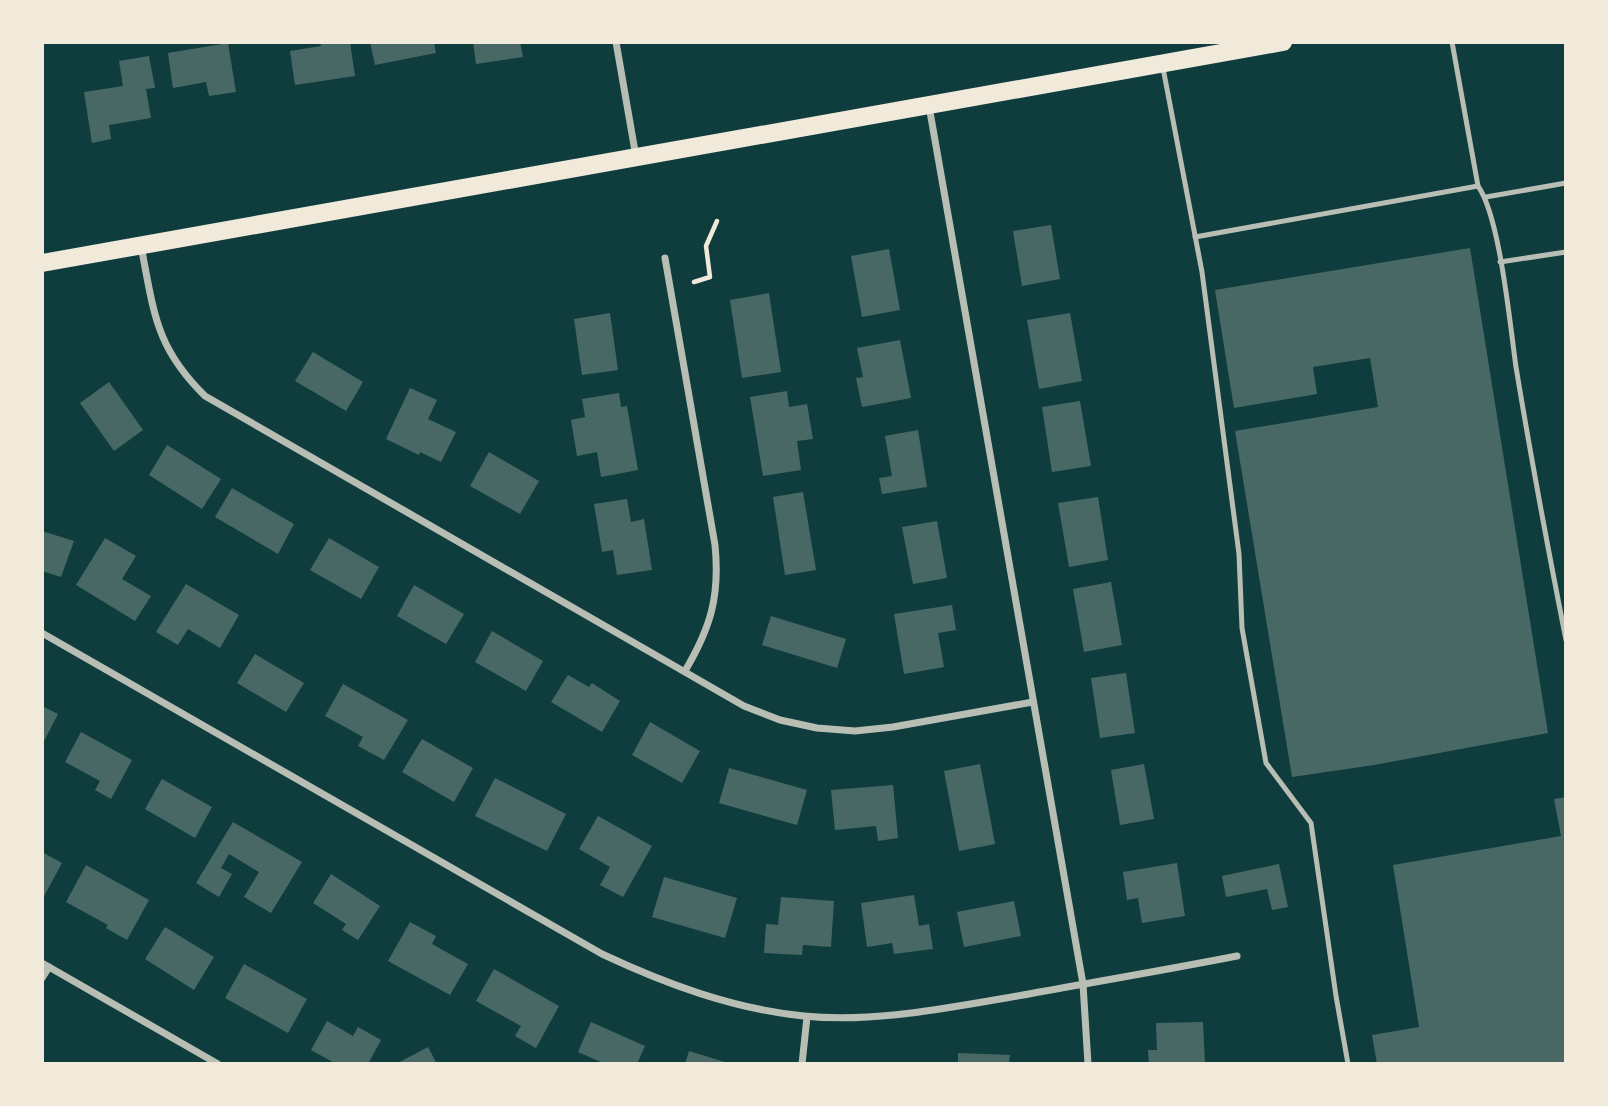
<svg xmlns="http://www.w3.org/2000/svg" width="1608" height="1106" font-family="'Fira Sans Condensed',sans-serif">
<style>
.building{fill:#486865}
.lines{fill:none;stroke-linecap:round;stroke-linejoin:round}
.path{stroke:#f1e9da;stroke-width:4.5}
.service{stroke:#b8beb3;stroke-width:5}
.minor{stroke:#b8beb3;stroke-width:7}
.primary{stroke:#f1e9da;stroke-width:18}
</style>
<rect width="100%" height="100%" fill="#0f3d3e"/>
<!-- building -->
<g class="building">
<polygon points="320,42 350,42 355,76 295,85 290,51 321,46"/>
<polygon points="370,42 434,42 436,53 375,65"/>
<polygon points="473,42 520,42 523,57 476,64"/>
<polygon points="228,43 236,92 209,96 206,82 173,88 168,53"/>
<polygon points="149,56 155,88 146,89 151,118 109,125 111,139 92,143 84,92 123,86 119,61"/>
<polygon points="1051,225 1060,279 1022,286 1013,231"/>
<polygon points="1470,248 1548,733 1374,765 1292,777 1235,431 1378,407 1370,358 1313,367 1317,394 1234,408 1215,290"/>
<polygon points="889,249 900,310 862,317 851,256"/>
<polygon points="769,293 781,372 742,378 730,300"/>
<polygon points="610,313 618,370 582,375 574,319"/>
<polygon points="1070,313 1082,381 1039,389 1027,320"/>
<polygon points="900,340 911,398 862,407 856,378 863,377 857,348"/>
<polygon points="313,352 363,382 346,411 295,381"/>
<polygon points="109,382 143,430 114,451 80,403"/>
<polygon points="410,388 437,400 428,419 456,432 441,462 420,452 419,455 386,439"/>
<polygon points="787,391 789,407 807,404 813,439 797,441 801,470 763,476 750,397"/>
<polygon points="619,393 621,407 627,406 638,470 601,477 597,452 577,456 571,420 585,417 582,399"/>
<polygon points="1080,401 1091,466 1052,472 1042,407"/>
<polygon points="918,430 927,487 882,494 879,478 892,476 885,436"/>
<polygon points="167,445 221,479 202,509 149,475"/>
<polygon points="489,452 539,481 520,514 470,486"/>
<polygon points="232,488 294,524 278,554 215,517"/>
<polygon points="803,492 816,570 785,575 773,497"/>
<polygon points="1098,497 1108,560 1069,567 1058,503"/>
<polygon points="627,499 631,522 644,519 652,570 617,575 613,550 602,552 594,504"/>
<polygon points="937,521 947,578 913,584 902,527"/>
<polygon points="42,531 74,541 61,577 42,571"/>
<polygon points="105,538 136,556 122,579 151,596 135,621 76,585"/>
<polygon points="329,538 379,567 361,599 310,570"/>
<polygon points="1111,582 1122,645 1084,652 1073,589"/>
<polygon points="186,584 239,615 220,648 188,629 178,645 156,632"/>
<polygon points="414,585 464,614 446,644 397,616"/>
<polygon points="952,605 956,630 938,633 944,667 904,674 894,614"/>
<polygon points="771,616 846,639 837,668 762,645"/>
<polygon points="492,631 543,661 526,691 475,662"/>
<polygon points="255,654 304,683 286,712 237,683"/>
<polygon points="1126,673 1135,733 1100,738 1091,678"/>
<polygon points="568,675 589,687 592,683 620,701 602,732 551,702"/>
<polygon points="343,684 408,720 384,760 358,746 363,737 325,716"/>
<polygon points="42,706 58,714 42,745"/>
<polygon points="650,722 700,751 682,783 632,755"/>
<polygon points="81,732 132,760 111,799 95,790 100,781 65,762"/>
<polygon points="422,739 473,768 454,802 402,772"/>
<polygon points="980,764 995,844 959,851 944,771"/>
<polygon points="1144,764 1154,819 1120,825 1111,770"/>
<polygon points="729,768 807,790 797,825 719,803"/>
<polygon points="495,778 566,814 547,851 475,816"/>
<polygon points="162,779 212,807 195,838 145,809"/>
<polygon points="893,785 898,838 878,841 876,826 835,830 831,790"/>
<polygon points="1566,797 1566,1064 1377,1064 1372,1035 1419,1027 1393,865 1561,836 1554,799"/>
<polygon points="598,816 652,846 623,897 600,885 610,867 579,849"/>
<polygon points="233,822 302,862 271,913 244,897 259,872 229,854 221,868 232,874 219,897 196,883"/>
<polygon points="42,852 62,863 42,900"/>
<polygon points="1177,863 1185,916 1142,923 1138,898 1127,900 1123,872"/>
<polygon points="1279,864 1288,907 1272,910 1267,889 1226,897 1222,876"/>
<polygon points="86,865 149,900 127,940 106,928 108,925 66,902"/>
<polygon points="331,874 380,906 358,940 342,930 346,924 313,903"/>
<polygon points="664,877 737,898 725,938 652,917"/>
<polygon points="914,895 919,926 929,924 933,949 894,954 892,943 867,947 861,903"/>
<polygon points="781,897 834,901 831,947 803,945 802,955 764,953 766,924 778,925"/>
<polygon points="1014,901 1021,936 964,947 957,912"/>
<polygon points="410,922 436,936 432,944 468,964 450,995 388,961"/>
<polygon points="165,927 214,957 194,990 145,959"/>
<polygon points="244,964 307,999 288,1033 225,998"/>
<polygon points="494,969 559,1006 536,1048 515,1036 521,1026 476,1001"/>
<polygon points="327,1021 353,1036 358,1027 381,1040 368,1064 336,1064 311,1050"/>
<polygon points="591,1022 645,1046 637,1064 605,1064 578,1052"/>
<polygon points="1203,1022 1205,1064 1149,1064 1148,1050 1157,1050 1156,1023"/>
<polygon points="428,1047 437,1064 396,1064"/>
<polygon points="689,1051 725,1062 724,1064 685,1064"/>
<polygon points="958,1053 1010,1055 1009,1064 958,1064"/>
</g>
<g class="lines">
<!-- path -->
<polyline class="path" points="694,282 710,277 706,246 717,221"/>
<!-- service -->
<g class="service">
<path d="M1452,42L1478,186C1500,217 1510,325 1516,367C1531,458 1548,549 1566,640"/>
<polyline points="1163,68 1202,272 1239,554 1242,628 1266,763 1311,823 1336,996 1348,1064"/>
<polyline points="1486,197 1566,183"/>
<polyline points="1195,237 1478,186"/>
<polyline points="1500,262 1566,252"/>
</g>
<!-- minor -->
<g class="minor">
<polyline points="616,42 636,157"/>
<polyline points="929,106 1083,984 1088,1064"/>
<path d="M141,246C154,312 155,347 205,396L744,706L780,720L817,728L855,731L893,727L1033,702"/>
<path d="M665,258L715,545C720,596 711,627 685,671"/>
<path d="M42,633L602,954C666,984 733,1009 804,1016C870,1023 941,1009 1006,998C1083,984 1160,971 1237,956"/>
<polyline points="42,963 218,1064"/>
<polyline points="42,978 49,967"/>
<polyline points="802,1064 807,1017"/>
</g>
<!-- primary -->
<polyline class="primary" points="42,263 1283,42"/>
</g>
<!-- border -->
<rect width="1608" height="1106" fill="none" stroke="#f1e9da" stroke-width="88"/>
</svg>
